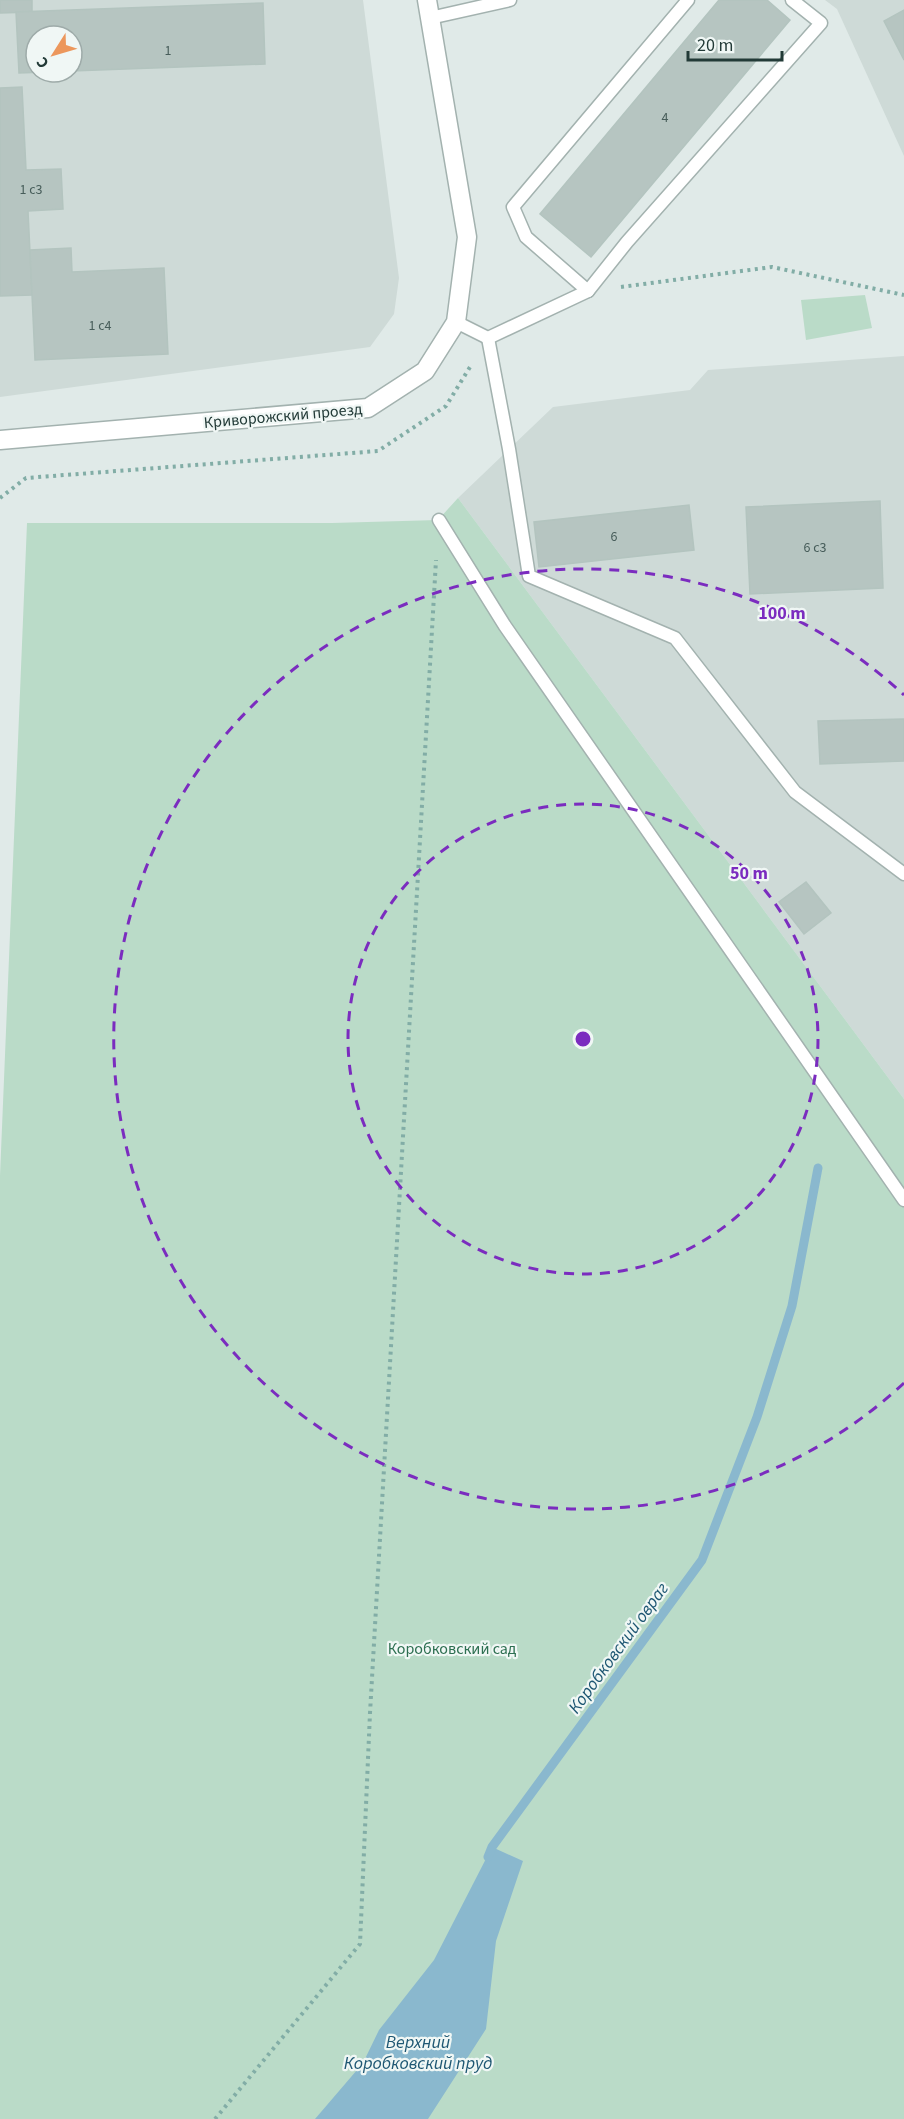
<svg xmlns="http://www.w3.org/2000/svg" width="904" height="2119" font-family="'Source Sans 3',sans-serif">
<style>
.built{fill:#cedad7;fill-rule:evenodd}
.green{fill:#badbc8}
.water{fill:#8ab8ce}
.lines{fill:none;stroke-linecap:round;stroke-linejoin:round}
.stream{stroke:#8ab8ce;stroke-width:9}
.building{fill:#b6c5c1;stroke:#b3c4bf;stroke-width:1.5}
.service-casing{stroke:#a3b2af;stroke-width:15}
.tertiary-casing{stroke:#a3b2af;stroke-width:21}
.path{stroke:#82ada6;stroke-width:4;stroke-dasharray:3 4.5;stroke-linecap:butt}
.service{stroke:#fff;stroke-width:12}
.tertiary{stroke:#fff;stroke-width:18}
.ring{fill:none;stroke:#7b2cbf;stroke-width:3;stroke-dasharray:10 8}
.labels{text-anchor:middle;stroke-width:4.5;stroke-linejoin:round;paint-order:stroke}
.number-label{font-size:14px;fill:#475d5a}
.street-label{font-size:16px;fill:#223a37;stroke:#f0f7f5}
.park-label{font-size:16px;fill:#2d6f51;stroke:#f0f7f5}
.water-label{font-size:18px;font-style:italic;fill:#1e5773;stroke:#f0f7f5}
.centre{fill:#7b2cbf;stroke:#f0f7f5;stroke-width:3}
.ring-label{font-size:18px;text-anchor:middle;font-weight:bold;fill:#7b2cbf;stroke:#f0f7f5;stroke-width:4.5;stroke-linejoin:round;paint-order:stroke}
</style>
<rect width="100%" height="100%" fill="#e0eae8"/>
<!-- built -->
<g class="built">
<path d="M0,0H363L399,278L394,314L370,347L0,397ZM36,36H72V72H36Z"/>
<polygon points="825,0 904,0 904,156 837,9"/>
<polygon points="904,356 904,1099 458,498 553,407 690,390 708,370"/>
</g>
<!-- green -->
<g class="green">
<polygon points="865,295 872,328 806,340 801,300"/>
<polygon points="458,498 904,1099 904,2119 0,2119 0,1176 27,523 332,523 438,520"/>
</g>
<!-- water -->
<polygon class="water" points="492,1847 523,1861 496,1941 486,2029 428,2119 315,2119 363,2063 379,2030 434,1960"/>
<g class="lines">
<!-- stream -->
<polyline class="stream" points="488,1857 492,1847 702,1560 757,1417 792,1306 818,1168"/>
</g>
<!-- building -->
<g class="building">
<polygon points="0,0 32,0 32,12 0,13"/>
<polygon points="719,0 767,0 790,20 591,257 540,214"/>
<polygon points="263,3 265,64 72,71 72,36 36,36 36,72 47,72 19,73 16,12"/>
<polygon points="904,10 904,60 884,21"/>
<polygon points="22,87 26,170 61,169 63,209 28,211 32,295 0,296 0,88"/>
<polygon points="71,248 72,272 164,268 168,354 35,360 30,250"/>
<polygon points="880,501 883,588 750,594 746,507"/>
<polygon points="689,505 694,550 539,567 534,522"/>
<polygon points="904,719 904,761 820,764 818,721"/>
<polygon points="806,882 831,913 804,934 779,902"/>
</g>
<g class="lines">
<defs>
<g id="service">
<polyline points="430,18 510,0"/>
<polyline points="588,291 526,237 513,207 688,0"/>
<polyline points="456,322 488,338 588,291 627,242 821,23 792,0"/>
<polyline points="488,338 509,449 529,576 675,638 795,792 904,874"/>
<polyline points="439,520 505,626 904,1200"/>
</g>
<polyline id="tertiary" points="0,440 368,408 425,371 456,322 467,237 427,0"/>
</defs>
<!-- service casing -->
<use href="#service" class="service-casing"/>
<!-- tertiary casing -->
<use href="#tertiary" class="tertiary-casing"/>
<!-- path -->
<g class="path">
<polyline points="621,287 772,267 904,295"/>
<polyline points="0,498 26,478 378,451 446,406 470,367"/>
<polyline points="215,2119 360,1944 370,1713 436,560"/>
</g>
<!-- service -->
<use href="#service" class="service"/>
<!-- tertiary -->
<use href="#tertiary" class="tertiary"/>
</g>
<!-- distance rings -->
<g class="ring">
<circle cx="583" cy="1039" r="235"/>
<path d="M904 1383A470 470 0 1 1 904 695"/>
</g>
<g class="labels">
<!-- number labels -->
<g class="number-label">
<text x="168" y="55">1</text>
<text x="665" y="122">4</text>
<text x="31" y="194">1 с3</text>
<text x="100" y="330">1 с4</text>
<text x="614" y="541">6</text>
<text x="815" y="552">6 с3</text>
</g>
<!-- street labels -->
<g class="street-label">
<text transform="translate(283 415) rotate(-5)" y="6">Криворожский проезд</text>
</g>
<!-- park labels -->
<g class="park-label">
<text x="452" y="1654">Коробковский сад</text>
</g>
<!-- water labels -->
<g class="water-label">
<text transform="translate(618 1648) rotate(-54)" y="6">Коробковский овраг</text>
<text x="418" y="2048">Верхний<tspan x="418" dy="21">Коробковский пруд</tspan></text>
</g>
</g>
<circle cx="583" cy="1039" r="9" class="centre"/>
<g class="ring-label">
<text x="782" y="619">100 m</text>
<text x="749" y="879">50 m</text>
</g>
<!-- north arrow -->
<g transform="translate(54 54) rotate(233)"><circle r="28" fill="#f0f7f5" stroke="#9eaba9" stroke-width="1.5"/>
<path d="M0-4.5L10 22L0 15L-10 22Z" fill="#ec975c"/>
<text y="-9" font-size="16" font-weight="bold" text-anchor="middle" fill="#223a37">С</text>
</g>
<!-- scale -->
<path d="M688 51v9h94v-9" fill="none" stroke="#223a37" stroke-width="3"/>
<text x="697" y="51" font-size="18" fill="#223a37" stroke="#f0f7f5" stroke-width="4.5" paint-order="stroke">20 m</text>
</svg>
